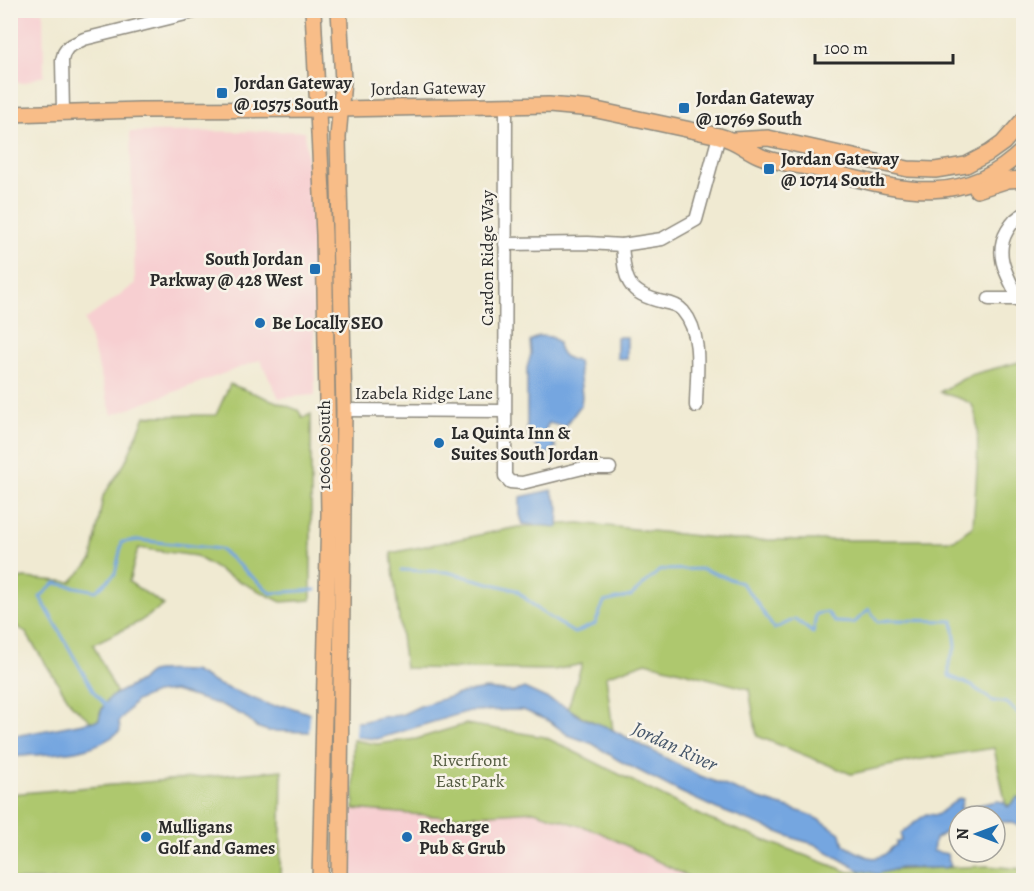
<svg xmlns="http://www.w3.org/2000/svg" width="1034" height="891" font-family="Alegreya,serif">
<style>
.built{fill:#f7cfd1}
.green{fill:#aec86e;stroke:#6c7a4c;stroke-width:1.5}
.water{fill:#75a6e0;stroke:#506886;stroke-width:1.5}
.pier{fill:#f0ead2}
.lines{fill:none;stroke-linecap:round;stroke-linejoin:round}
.stream{stroke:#75a6e0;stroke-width:3}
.minor-casing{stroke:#8e8a7e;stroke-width:15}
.major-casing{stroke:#8e8a7e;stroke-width:18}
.minor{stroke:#fff;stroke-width:12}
.major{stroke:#f8bd88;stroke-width:15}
.poi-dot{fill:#1f6fb2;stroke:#f7f3e8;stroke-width:2}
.labels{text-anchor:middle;stroke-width:5;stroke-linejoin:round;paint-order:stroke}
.poi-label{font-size:18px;font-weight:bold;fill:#2b2b2b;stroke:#f7f3e8;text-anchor:start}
.street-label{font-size:18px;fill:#2b2b2b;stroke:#f7f3e8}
.park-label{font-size:18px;fill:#525a3f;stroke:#f7f3e8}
.water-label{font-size:20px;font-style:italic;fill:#45566a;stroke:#f7f3e8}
</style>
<rect width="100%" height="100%" fill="#f7f3e8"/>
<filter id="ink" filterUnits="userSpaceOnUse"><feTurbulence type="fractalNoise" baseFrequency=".0167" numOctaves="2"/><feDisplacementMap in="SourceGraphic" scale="12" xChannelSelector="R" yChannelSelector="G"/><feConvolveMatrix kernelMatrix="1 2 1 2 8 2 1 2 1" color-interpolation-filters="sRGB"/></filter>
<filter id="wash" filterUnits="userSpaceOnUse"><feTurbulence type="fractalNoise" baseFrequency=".008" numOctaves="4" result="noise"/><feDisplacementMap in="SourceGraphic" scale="24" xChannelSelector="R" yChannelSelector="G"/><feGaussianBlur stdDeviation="1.35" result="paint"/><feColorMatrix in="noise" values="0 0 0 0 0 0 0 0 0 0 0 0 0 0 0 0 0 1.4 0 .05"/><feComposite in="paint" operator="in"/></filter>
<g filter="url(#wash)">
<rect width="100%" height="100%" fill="#f0ead2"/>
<!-- built -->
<g class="built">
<polygon points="10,11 43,11 44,75 24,83 11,82"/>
<polygon points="305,131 313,242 315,395 279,398 260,360 112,415 85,320 135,284 130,132"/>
<polygon points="352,809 445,817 534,811 599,832 695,880 352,880"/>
</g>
<!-- green -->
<g class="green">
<path d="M1023,361V805H1006L994,748L916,760L851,774L757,736L749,689L646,662L606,676L613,731C598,723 582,718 568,708L582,664L554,670L405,668L391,553L518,527L580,523L733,540H954L973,526C974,504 984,419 971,404C964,398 949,396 940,392L970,375Z"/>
<polygon points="230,384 298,410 303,418 311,414 311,600 281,602 225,574 196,556 138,548 129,582 164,605 139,622 93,644 116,692 100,712 99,720 92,722 72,705 26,633 11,622 10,580 25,578 71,582 92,560 103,496 125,463 145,416 216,415"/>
<polygon points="466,724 545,737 708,819 849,872 987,866 1023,869 1023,880 695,880 599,832 534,811 445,817 354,809 353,740 377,744 416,739"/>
<polygon points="282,770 280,880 11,880 11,794"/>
</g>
<!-- water -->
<g class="water">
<path d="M539,336L551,337L558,342C558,354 567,360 578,361L582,396L581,405L565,427L549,423L546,428V433L556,447L545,455L530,440L527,431V368L531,354L530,341Z"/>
<polygon points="617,337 627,337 627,359 617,358"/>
<polygon points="551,490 559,507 558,527 523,524 520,515 520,497"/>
<path d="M193,671L217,684L272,706H287L305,712L361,722L381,717L401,715L420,706L462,693L486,689L514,692L524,688L568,708L580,717L607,727L698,775L760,799L808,814L825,823L841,834L844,845C856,851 872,864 885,854C890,851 891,847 896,845V842L901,841V833L926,814L937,815L959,798L963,799L960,809L997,801L1003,802L1008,807L1018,797L1023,800V826L1007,822H995V816H959V827L952,828L935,839L933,851L947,854L951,866L944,868H901L877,874L859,870L814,844L796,839L717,809L680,792L618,760L593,744L568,735L549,721L523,710L469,711L377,739L311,732L268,731L256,727L244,716L224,706L174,691L155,693L136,701L119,721L120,731C88,758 49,752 11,757L10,734L20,735L99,720C103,693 120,694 140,681C143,678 147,673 151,672C160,669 182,671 193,671Z"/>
</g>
<!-- pier -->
<polygon class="pier" points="310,709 356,718 355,739 309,735"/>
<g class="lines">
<!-- stream -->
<g class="stream">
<polyline points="402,570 447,572 516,590 540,611 574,633 595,624 604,602 631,596 660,570 703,569 741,583 754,598 774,629 795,619 813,633 816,614 827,612 835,622 854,623 869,609 878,622 889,620 953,621 956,646 949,662 949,676 972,686 993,701 1007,703 1024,719"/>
<polyline points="107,707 94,692 40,597 55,583 96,591 115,574 122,542 138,540 220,549 271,593 315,590"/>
</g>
</g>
</g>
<g filter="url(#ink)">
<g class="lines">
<defs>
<g id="minor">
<polyline points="506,106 505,476 510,482 522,483 583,468 610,468"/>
<polyline points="63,112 62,60 64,53 68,47 84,39 202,10"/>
<polyline points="505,244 588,243 622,245 662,239 696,220 719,136"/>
<path d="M622,245C625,280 626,293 663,302C669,303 679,306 683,311C704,335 696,377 696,406"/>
<polyline points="989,299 1024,299"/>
<path d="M1019,299C1008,277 993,255 1007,231C1011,224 1016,217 1024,214"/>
<polyline points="344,410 504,411"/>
</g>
<g id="major">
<polyline points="313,10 324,235 329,513 320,880"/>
<polyline points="339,10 343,81 338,137 344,410 339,880"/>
<path d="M10,114L140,110L340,109L549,105L592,109L719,136C738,141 744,149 760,156C778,164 802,165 822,170C896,189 962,211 1024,149"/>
<polyline points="734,140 768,138 908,169 935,170 966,165 989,153 1003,143 1024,119"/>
<polyline points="977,190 1008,180 1024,179"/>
</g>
</defs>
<!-- minor casing -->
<use href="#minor" class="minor-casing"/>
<!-- major casing -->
<use href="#major" class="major-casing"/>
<!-- minor -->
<use href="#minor" class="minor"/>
<!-- major -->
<use href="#major" class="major"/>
</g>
</g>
<!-- markers -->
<g class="poi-dot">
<rect x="216" y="87" width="12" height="12" rx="3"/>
<rect x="678" y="102" width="12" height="12" rx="3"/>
<rect x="763" y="163" width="12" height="12" rx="3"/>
<rect x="309" y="263" width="12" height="12" rx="3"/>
<circle cx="260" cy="323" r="6"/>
<circle cx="439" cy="443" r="6"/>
<circle cx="146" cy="837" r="6"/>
<circle cx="407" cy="837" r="6"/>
</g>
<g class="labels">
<!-- poi labels -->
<g class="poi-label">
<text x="234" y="89">Jordan Gateway<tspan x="234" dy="21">@ 10575 South</tspan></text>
<text x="696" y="104">Jordan Gateway<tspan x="696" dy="21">@ 10769 South</tspan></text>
<text x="781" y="165">Jordan Gateway<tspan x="781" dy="21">@ 10714 South</tspan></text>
<text x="303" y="265" text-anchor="end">South Jordan<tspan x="303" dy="21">Parkway @ 428 West</tspan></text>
<text x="272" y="329">Be Locally SEO</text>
<text x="451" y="439">La Quinta Inn &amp;<tspan x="451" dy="21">Suites South Jordan</tspan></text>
<text x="158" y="833">Mulligans<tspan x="158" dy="21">Golf and Games</tspan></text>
<text x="419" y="833">Recharge<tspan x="419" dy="21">Pub &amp; Grub</tspan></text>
</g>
<!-- street labels -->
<g class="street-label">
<text transform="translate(428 88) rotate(-1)" y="6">Jordan Gateway</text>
<text transform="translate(487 258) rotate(-90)" y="6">Cardon Ridge Way</text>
<text x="424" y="399">Izabela Ridge Lane</text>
<text transform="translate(324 445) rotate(-90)" y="6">10600 South</text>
</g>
<!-- park labels -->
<g class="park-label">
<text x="470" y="766">Riverfront<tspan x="470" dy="21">East Park</tspan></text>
</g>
<!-- water labels -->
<g class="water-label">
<text transform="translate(675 746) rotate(25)" y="7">Jordan River</text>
</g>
</g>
<!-- margin -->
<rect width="1034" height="891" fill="none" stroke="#f7f3e8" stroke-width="36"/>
<!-- north arrow -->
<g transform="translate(977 834) rotate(270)"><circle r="28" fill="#f7f3e8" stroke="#a5a39c" stroke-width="1.5"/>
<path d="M0-4.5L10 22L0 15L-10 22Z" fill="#1f6fb2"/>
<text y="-9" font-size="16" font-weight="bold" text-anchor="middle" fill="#2b2b2b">N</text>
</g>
<!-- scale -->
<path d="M815 54v9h138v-9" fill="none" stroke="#2b2b2b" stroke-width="3"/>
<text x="824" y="54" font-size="18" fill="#2b2b2b" stroke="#f7f3e8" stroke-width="4.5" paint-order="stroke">100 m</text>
</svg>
